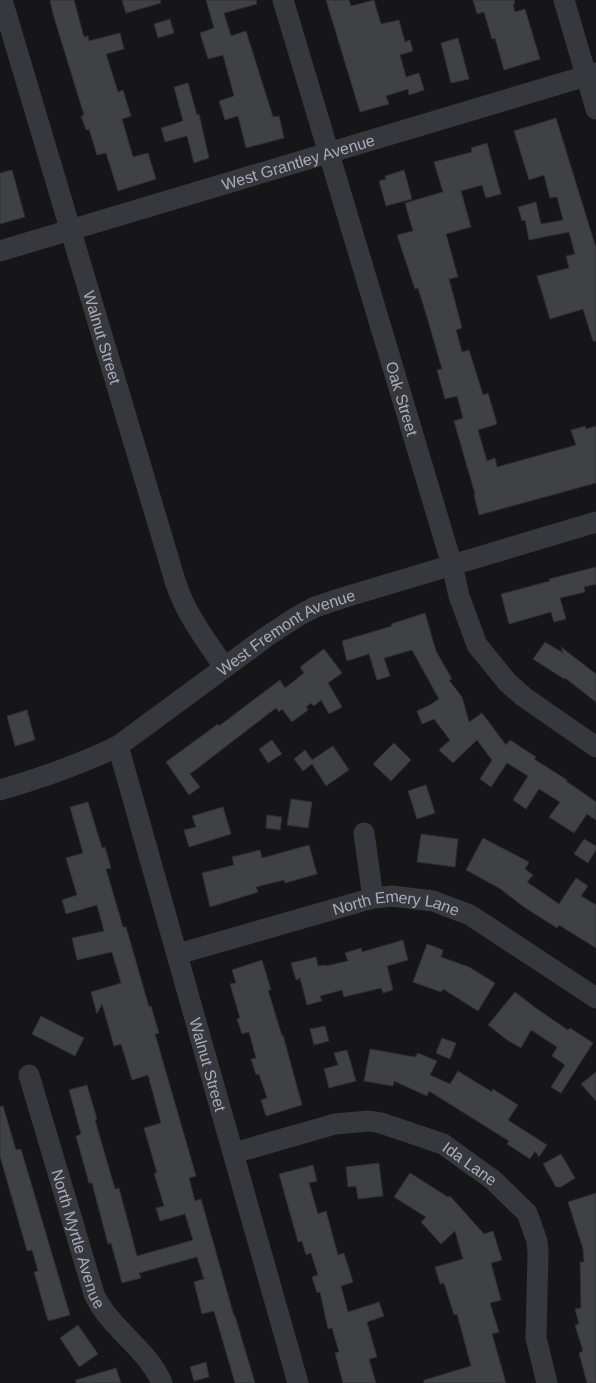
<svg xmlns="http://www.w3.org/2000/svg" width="596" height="1383" font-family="Helvetica,sans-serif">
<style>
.building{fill:#404145;stroke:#303034}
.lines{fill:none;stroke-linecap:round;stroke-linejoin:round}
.minor{stroke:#37383d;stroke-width:21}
.labels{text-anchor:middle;stroke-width:5;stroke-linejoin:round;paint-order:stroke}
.street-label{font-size:16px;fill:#a8adb8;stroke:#111113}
</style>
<rect width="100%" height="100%" fill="#161618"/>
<!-- building -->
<g class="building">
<polygon points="50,0 74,0 84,37 88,36 89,41 120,33 124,49 106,54 118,92 123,90 131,116 122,119 133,157 148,153 156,179 118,191 106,153 97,155 89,129 86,130 81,116 84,115 53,14"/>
<polygon points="122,0 160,0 161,3 126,13"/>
<polygon points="206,0 256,0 257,4 224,13 231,36 246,31 273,117 279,116 284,138 246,148 238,116 225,120 219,101 234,96 223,55 208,59 200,33 214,28"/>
<polygon points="326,0 349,0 351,6 374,0 381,24 399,20 405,42 410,40 413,51 400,55 406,77 419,73 424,90 409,95 408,89 386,96 389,104 360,112"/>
<polygon points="473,0 514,0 515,3 513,4 515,12 525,9 540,59 504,70 495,38 492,39 484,12 477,14"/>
<polygon points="170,19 174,33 158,38 154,24"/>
<polygon points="458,38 469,79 451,83 441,43"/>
<polygon points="188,83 197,115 199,114 209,158 194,163 187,136 165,142 161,128 183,121 174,87"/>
<polygon points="556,118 596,248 596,341 593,341 583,309 550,319 537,276 569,268 566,256 575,254 569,232 529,240 525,220 522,221 518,207 536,202 541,224 563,220 557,197 550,198 544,175 529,180 514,131"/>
<polygon points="487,143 501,194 486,198 482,185 461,191 471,227 446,234 458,277 449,279 462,328 456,330 462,352 469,350 483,395 488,393 497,424 478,430 487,461 495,458 497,467 576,445 571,430 585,426 586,429 596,426 596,483 479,515 474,495 475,494 454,421 463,418 457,396 445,399 437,370 442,369 427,317 418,288 415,289 397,235 413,231 405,203 443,192 434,162 472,152 471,148"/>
<polygon points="12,170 25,217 0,224 0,173"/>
<polygon points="404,170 412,199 386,206 379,181 386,179 385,176"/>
<polygon points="596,567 596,584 584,587 585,592 560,598 566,619 554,622 551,612 509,624 501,594 550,581 549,579"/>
<polygon points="425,613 436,651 452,679 449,680 462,697 469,722 482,713 506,745 510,740 536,757 534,759 567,780 566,781 596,802 596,820 587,814 574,833 549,817 560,802 539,789 526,809 513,800 528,776 507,763 491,787 480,779 492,760 477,740 453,763 439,750 450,740 434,719 422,724 417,711 428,706 439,699 412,650 384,658 390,676 377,680 369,654 347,661 342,641 392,626 391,624"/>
<polygon points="545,642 563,653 561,647 596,674 596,702 565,678 564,679 533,659"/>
<polygon points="324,649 342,673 328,683 342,707 329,714 321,700 314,706 311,703 306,707 308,710 292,722 282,709 279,712 276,708 190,774 200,787 189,795 166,762 218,724 219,726 280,680 285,688 304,673 300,667"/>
<polygon points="27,710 35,740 15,746 7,716"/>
<polygon points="272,740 282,754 268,763 259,749"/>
<polygon points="394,743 411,760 391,781 373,764"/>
<polygon points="333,746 349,770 326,786 312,764 303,771 294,759 305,750 312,760"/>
<polygon points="426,785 435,813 417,819 408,791"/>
<polygon points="291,799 312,802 308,828 287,825"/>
<polygon points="88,802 102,848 105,847 111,868 106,869 123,927 126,927 149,1007 151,1006 159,1033 155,1034 196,1176 189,1178 195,1201 201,1199 234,1316 235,1316 255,1383 235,1383 214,1311 202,1314 194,1282 204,1279 197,1257 139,1273 141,1278 122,1283 111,1243 108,1244 92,1183 89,1183 76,1136 81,1134 69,1090 87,1085 97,1119 95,1120 115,1189 119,1188 137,1256 193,1240 185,1214 160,1221 156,1208 164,1206 154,1173 157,1173 144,1128 161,1123 148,1075 132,1080 121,1044 114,1046 102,1004 97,1014 91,992 121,983 112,952 77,960 72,938 104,931 97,905 66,914 62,900 77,895 66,858 83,853 70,807"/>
<polygon points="223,807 231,834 189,847 184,830 196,827 192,816"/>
<polygon points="267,815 282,817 280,830 266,828"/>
<polygon points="421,834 458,839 455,867 417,862"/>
<polygon points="483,838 529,862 525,869 533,875 527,882 559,904 576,878 588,886 581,896 596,905 596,948 559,925 557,928 524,907 499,888 466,870"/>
<polygon points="584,839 596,846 596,850 588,863 574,854"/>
<polygon points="309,845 317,874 285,883 284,880 256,887 258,892 210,907 202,873 234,865 232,857 260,850 262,858"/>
<polygon points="403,940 408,960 387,966 393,990 383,993 381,988 344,997 342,990 320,996 322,1001 307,1005 300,978 296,980 291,963 316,957 318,966 325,965 326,966 348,961 345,953 361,948 362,952"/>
<polygon points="427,944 443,950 441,957 469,967 495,983 478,1011 443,989 441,992 413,982"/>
<polygon points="262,960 271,990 268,990 282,1036 283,1035 302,1105 266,1116 261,1100 267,1098 259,1074 256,1075 251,1059 256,1058 249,1032 242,1034 237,1019 240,1018 230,984 236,983 232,970"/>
<polygon points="515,992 537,1009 568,1030 570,1028 593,1043 561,1093 551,1087 565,1065 552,1056 557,1047 531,1030 521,1048 507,1040 488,1025"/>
<polygon points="41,1016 84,1038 75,1056 32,1034"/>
<polygon points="325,1026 329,1041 314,1045 310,1029"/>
<polygon points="442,1038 456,1043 450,1059 436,1053"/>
<polygon points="370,1049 415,1057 418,1053 437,1061 430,1075 450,1084 458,1071 492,1092 493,1089 518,1105 508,1120 547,1145 539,1157 535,1151 530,1159 507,1144 509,1141 429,1091 427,1096 394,1081 393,1086 364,1081"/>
<polygon points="347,1050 356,1081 329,1088 324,1069 338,1065 334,1053"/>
<polygon points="596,1072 596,1101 581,1084"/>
<polygon points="3,1106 16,1150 21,1149 70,1315 48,1321 34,1272 38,1271 32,1250 27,1251 0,1156 0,1107"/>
<polygon points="561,1154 575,1178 561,1187 556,1187 543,1164"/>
<polygon points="379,1163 383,1196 358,1199 356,1186 348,1187 346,1167"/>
<polygon points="313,1165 317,1181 309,1183 318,1214 326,1211 338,1255 344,1253 353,1282 341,1286 348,1312 379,1302 384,1316 367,1322 377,1357 369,1359 376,1383 343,1383 335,1353 339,1352 332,1328 328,1329 320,1292 317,1293 312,1277 318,1275 311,1253 306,1255 302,1241 298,1242 279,1174"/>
<polygon points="410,1173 448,1197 450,1196 484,1234 493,1231 502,1260 491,1263 501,1300 490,1303 499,1332 492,1334 506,1383 424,1383 424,1380 471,1366 457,1314 454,1315 444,1283 440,1284 435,1267 463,1259 455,1231 441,1244 421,1222 426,1217 394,1197"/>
<polygon points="596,1193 596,1383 587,1383 579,1353 583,1351 575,1325 579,1324 575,1309 581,1308 580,1262 584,1262 583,1249 568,1202"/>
<polygon points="78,1325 98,1354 79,1367 60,1338"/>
<polygon points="206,1362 209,1377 194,1381 190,1367"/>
<polygon points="116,1368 121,1383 76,1383 76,1380"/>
</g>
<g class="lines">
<!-- minor -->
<g class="minor">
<path id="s1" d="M2,0L176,584C187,616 206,640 224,667"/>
<path id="s2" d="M283,0L452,565L459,596L477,645L508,683L524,697L596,747"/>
<polyline points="564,0 596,109"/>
<path id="s3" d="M0,251L596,73"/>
<path id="s4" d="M118,746L298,1383"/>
<path id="s5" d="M0,790C41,778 80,765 118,746L266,637L298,616L315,607L342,598L596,522"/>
<polyline points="364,833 373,898"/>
<path id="s6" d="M178,954L373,898L392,896L433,901L470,915L596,998"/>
<path id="s7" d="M29,1075L94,1294C110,1329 147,1348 162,1383"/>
<path id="s8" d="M234,1153L335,1124L369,1121L381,1123L443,1144L493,1180L527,1213L537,1241L538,1254L536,1338L547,1383"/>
</g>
</g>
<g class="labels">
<!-- street labels -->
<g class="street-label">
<text dy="6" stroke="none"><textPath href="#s3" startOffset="311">West Grantley Avenue</textPath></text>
<text dy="6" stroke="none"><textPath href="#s1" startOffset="352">Walnut Street</textPath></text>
<text dy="6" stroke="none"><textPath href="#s2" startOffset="416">Oak Street</textPath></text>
<text dy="6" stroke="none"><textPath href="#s5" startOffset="330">West Fremont Avenue</textPath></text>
<text dy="6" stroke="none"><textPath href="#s6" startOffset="226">North Emery Lane</textPath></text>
<text dy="6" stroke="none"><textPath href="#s4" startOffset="331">Walnut Street</textPath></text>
<text dy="6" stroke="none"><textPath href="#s8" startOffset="250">Ida Lane</textPath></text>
<text dy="6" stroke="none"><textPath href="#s7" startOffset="171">North Myrtle Avenue</textPath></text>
</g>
</g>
</svg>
